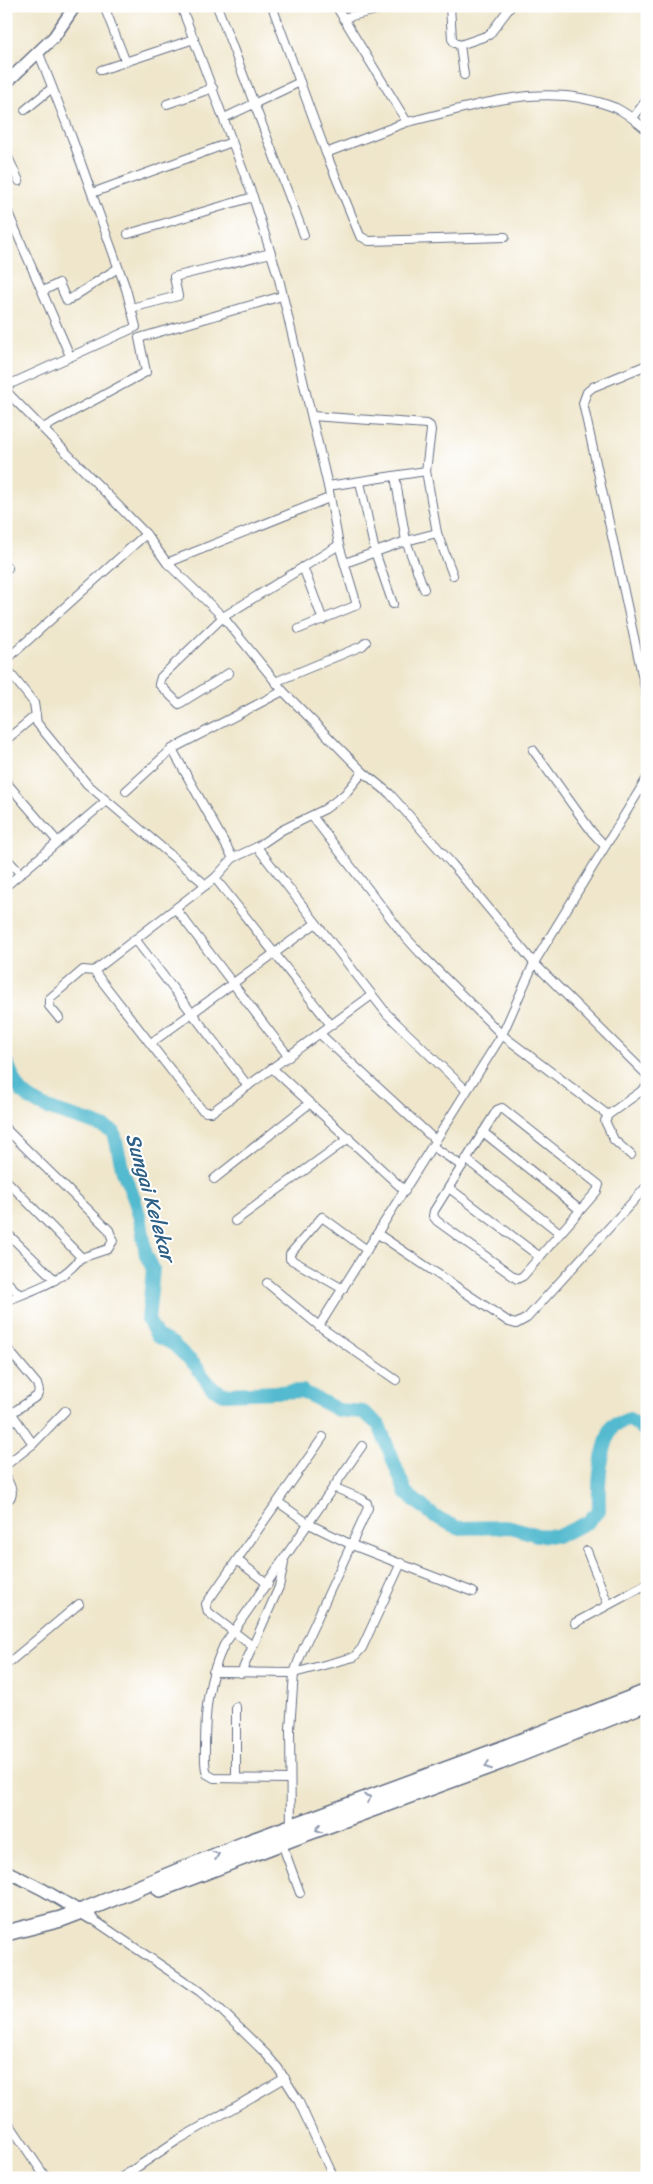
<svg xmlns="http://www.w3.org/2000/svg" width="653" height="2184" font-family="Sriracha,sans-serif">
<style>
.lines{fill:none;stroke-linecap:round;stroke-linejoin:round}
.river{stroke:#52bacf;stroke-width:14}
.street-casing{stroke:#656f84;stroke-width:10}
.secondary-casing{stroke:#656f84;stroke-width:14}
.highway-casing{stroke:#656f84;stroke-width:18}
.street{stroke:#fff;stroke-width:8}
.secondary{stroke:#fff;stroke-width:11}
.highway{stroke:#fff;stroke-width:15}
.oneway{stroke:#8d97ae}
.labels{text-anchor:middle;stroke-width:4;stroke-linejoin:round;paint-order:stroke}
.water-label{font-size:20px;font-style:italic;fill:#2e6086;stroke:#fff}
</style>
<rect width="100%" height="100%" fill="#fff"/>
<filter id="ink" filterUnits="userSpaceOnUse"><feTurbulence type="fractalNoise" baseFrequency=".02" numOctaves="2"/><feDisplacementMap in="SourceGraphic" scale="10" xChannelSelector="R" yChannelSelector="G"/><feConvolveMatrix kernelMatrix="1 2 1 2 8 2 1 2 1" color-interpolation-filters="sRGB"/></filter>
<filter id="wash" filterUnits="userSpaceOnUse"><feTurbulence type="fractalNoise" baseFrequency=".0096" numOctaves="4" result="noise"/><feDisplacementMap in="SourceGraphic" scale="20" xChannelSelector="R" yChannelSelector="G"/><feGaussianBlur stdDeviation="1.12" result="paint"/><feColorMatrix in="noise" values="0 0 0 0 0 0 0 0 0 0 0 0 0 0 0 0 0 1.4 0 .05"/><feComposite in="paint" operator="in"/></filter>
<g filter="url(#wash)">
<rect width="100%" height="100%" fill="#efe6cb"/>
<g class="lines">
<!-- river -->
<path class="river" d="M6,1061C11,1071 15,1085 22,1092C41,1113 88,1117 114,1132L123,1172L134,1198L141,1222L146,1255L153,1269L148,1320L157,1336L173,1344L195,1365L211,1387L224,1394L302,1391L338,1410L363,1412L379,1425L406,1493L434,1516L458,1528L511,1527L537,1535L558,1536L588,1522L599,1510C598,1479 600,1455 612,1426L629,1419L647,1432"/>
</g>
</g>
<g filter="url(#ink)">
<g class="lines">
<defs>
<g id="street">
<polyline points="104,6 125,60"/>
<polyline points="181,6 253,197 279,279 328,486 339,545 357,605 299,629"/>
<polyline points="217,6 304,235"/>
<polyline points="272,6 326,153 360,236 369,241 505,237"/>
<path d="M336,6L407,122C477,106 545,79 616,108C627,113 637,122 647,130"/>
<polyline points="450,6 452,39 455,43 460,45 464,75"/>
<polyline points="343,18 393,6"/>
<polyline points="460,45 489,35 511,6"/>
<polyline points="101,70 194,39"/>
<polyline points="167,104 213,88"/>
<polyline points="25,110 52,88"/>
<polyline points="224,118 300,82"/>
<polyline points="633,118 647,99"/>
<polyline points="6,153 19,181"/>
<polyline points="326,153 407,122"/>
<polyline points="92,193 232,142"/>
<polyline points="6,208 70,356"/>
<polyline points="128,234 253,197"/>
<polyline points="43,291 59,283 67,301 118,268"/>
<polyline points="131,308 178,296 174,277 271,253"/>
<polyline points="647,365 593,387 587,392 583,403 647,697"/>
<polyline points="6,386 136,327 126,289 72,138 38,51"/>
<polyline points="6,391 146,534 167,563 223,617 283,691 363,772 390,794 452,864 534,963 647,1075"/>
<polyline points="312,416 427,424 430,426 431,430 426,471 437,533 453,575"/>
<polyline points="43,428 146,372 139,338 282,296"/>
<polyline points="395,476 406,541 424,589"/>
<polyline points="360,482 375,552 393,604"/>
<polyline points="328,486 426,471"/>
<polyline points="167,563 329,498"/>
<polyline points="345,563 406,541 437,533"/>
<polyline points="303,567 323,620"/>
<polyline points="6,568 8,568"/>
<polyline points="6,660 146,534"/>
<polyline points="6,668 34,703 37,723 87,784 206,885"/>
<polyline points="229,673 179,704 159,684 161,677 223,617 339,545"/>
<polyline points="275,682 362,646 366,642"/>
<polyline points="6,740 36,715"/>
<polyline points="533,750 592,832 605,846"/>
<polyline points="363,772 345,794 325,809 282,830 257,847 233,858 215,878 94,971 201,1109 206,1112 212,1112 372,995"/>
<polyline points="6,782 58,842"/>
<polyline points="126,791 172,749"/>
<polyline points="312,816 402,933 420,953 502,1035 608,1115"/>
<polyline points="257,847 387,1014 466,1090"/>
<polyline points="6,858 21,874"/>
<polyline points="233,858 172,749 283,691"/>
<polyline points="215,878 331,1025"/>
<polyline points="6,886 106,801"/>
<polyline points="176,909 289,1057"/>
<polyline points="135,939 248,1086"/>
<polyline points="59,1018 49,1006 49,999 83,970 94,971"/>
<polyline points="320,1034 435,1140"/>
<polyline points="151,1043 316,923"/>
<polyline points="273,1069 405,1191"/>
<polygon points="502,1108 599,1185 597,1191 523,1276 517,1279 437,1221 433,1216 434,1211 497,1110"/>
<polyline points="6,1129 109,1230 113,1241 108,1249 81,1258"/>
<polyline points="483,1132 580,1210"/>
<polyline points="432,1146 462,1166"/>
<polyline points="631,1155 614,1140 605,1121 608,1115 647,1087"/>
<polyline points="466,1159 560,1233"/>
<polyline points="214,1179 310,1103"/>
<path d="M6,1180L81,1257C64,1281 33,1290 6,1301"/>
<polyline points="449,1188 540,1257"/>
<polyline points="235,1221 349,1138"/>
<polyline points="6,1232 55,1280"/>
<polyline points="378,1234 509,1322 516,1324 527,1318 647,1186"/>
<polyline points="6,1281 20,1295"/>
<polyline points="267,1283 319,1326 396,1380"/>
<polyline points="343,1289 290,1259 290,1254 322,1217 367,1250"/>
<polyline points="319,1326 502,1035 534,963 647,778"/>
<polyline points="6,1347 37,1384 39,1391 37,1396 6,1417"/>
<polyline points="6,1405 33,1444"/>
<polyline points="6,1465 33,1444 65,1411"/>
<path d="M6,1477C10,1486 17,1495 6,1501"/>
<polyline points="278,1502 309,1524 352,1545 473,1592"/>
<polyline points="587,1551 608,1604"/>
<polyline points="237,1560 268,1584"/>
<polyline points="575,1623 647,1584"/>
<polyline points="251,1645 208,1612 206,1604 323,1437"/>
<polyline points="6,1665 79,1604"/>
<polyline points="213,1672 294,1673 354,1657 362,1648 401,1563"/>
<polyline points="241,1673 279,1587 284,1563"/>
<polyline points="236,1707 236,1778"/>
<path d="M290,1779L214,1778L207,1774C204,1766 205,1756 205,1747C205,1711 208,1678 224,1645L362,1446"/>
<polyline points="291,1829 290,1729 294,1673 303,1649 368,1508 367,1503 362,1499 333,1487"/>
<polyline points="281,1841 300,1893"/>
<polyline points="91,1918 199,1991 218,2007 265,2053 278,2068 298,2100 334,2178"/>
<polyline points="6,2119 46,2178"/>
<polyline points="121,2178 176,2141 285,2078"/>
</g>
<g id="secondary">
<polyline points="6,83 54,37 75,6"/>
<polyline points="6,1871 42,1889 91,1918"/>
</g>
<g id="highway">
<polyline points="160,1889 293,1838 500,1762 647,1703"/>
<polyline points="6,1933 61,1919 87,1909 247,1843 499,1750 647,1692"/>
</g>
</defs>
<!-- street casing -->
<use href="#street" class="street-casing"/>
<!-- secondary casing -->
<use href="#secondary" class="secondary-casing"/>
<!-- highway casing -->
<use href="#highway" class="highway-casing"/>
<!-- street -->
<use href="#street" class="street"/>
<!-- secondary -->
<use href="#secondary" class="secondary"/>
<!-- highway -->
<use href="#highway" class="highway"/>
</g>
<!-- one-way arrows -->
<defs><path id="oneway-chevron" d="M-2-3.5L2.5 0L-2 3.5" fill="none" stroke-width="1.6" stroke-linecap="round" stroke-linejoin="round" transform="scale(1.25)"/></defs>
<g class="oneway">
<use href="#oneway-chevron" transform="translate(488 1766) rotate(159)"/>
<use href="#oneway-chevron" transform="translate(368 1798) rotate(-20)"/>
<use href="#oneway-chevron" transform="translate(319 1829) rotate(161)"/>
<use href="#oneway-chevron" transform="translate(216 1855) rotate(-22)"/>
</g>
</g>
<g class="labels">
<!-- water labels -->
<g class="water-label">
<text transform="translate(151 1197) rotate(74)" y="7">Sungai Kelekar</text>
</g>
</g>
<!-- margin -->
<rect width="653" height="2184" fill="none" stroke="#fff" stroke-width="25"/>
</svg>
